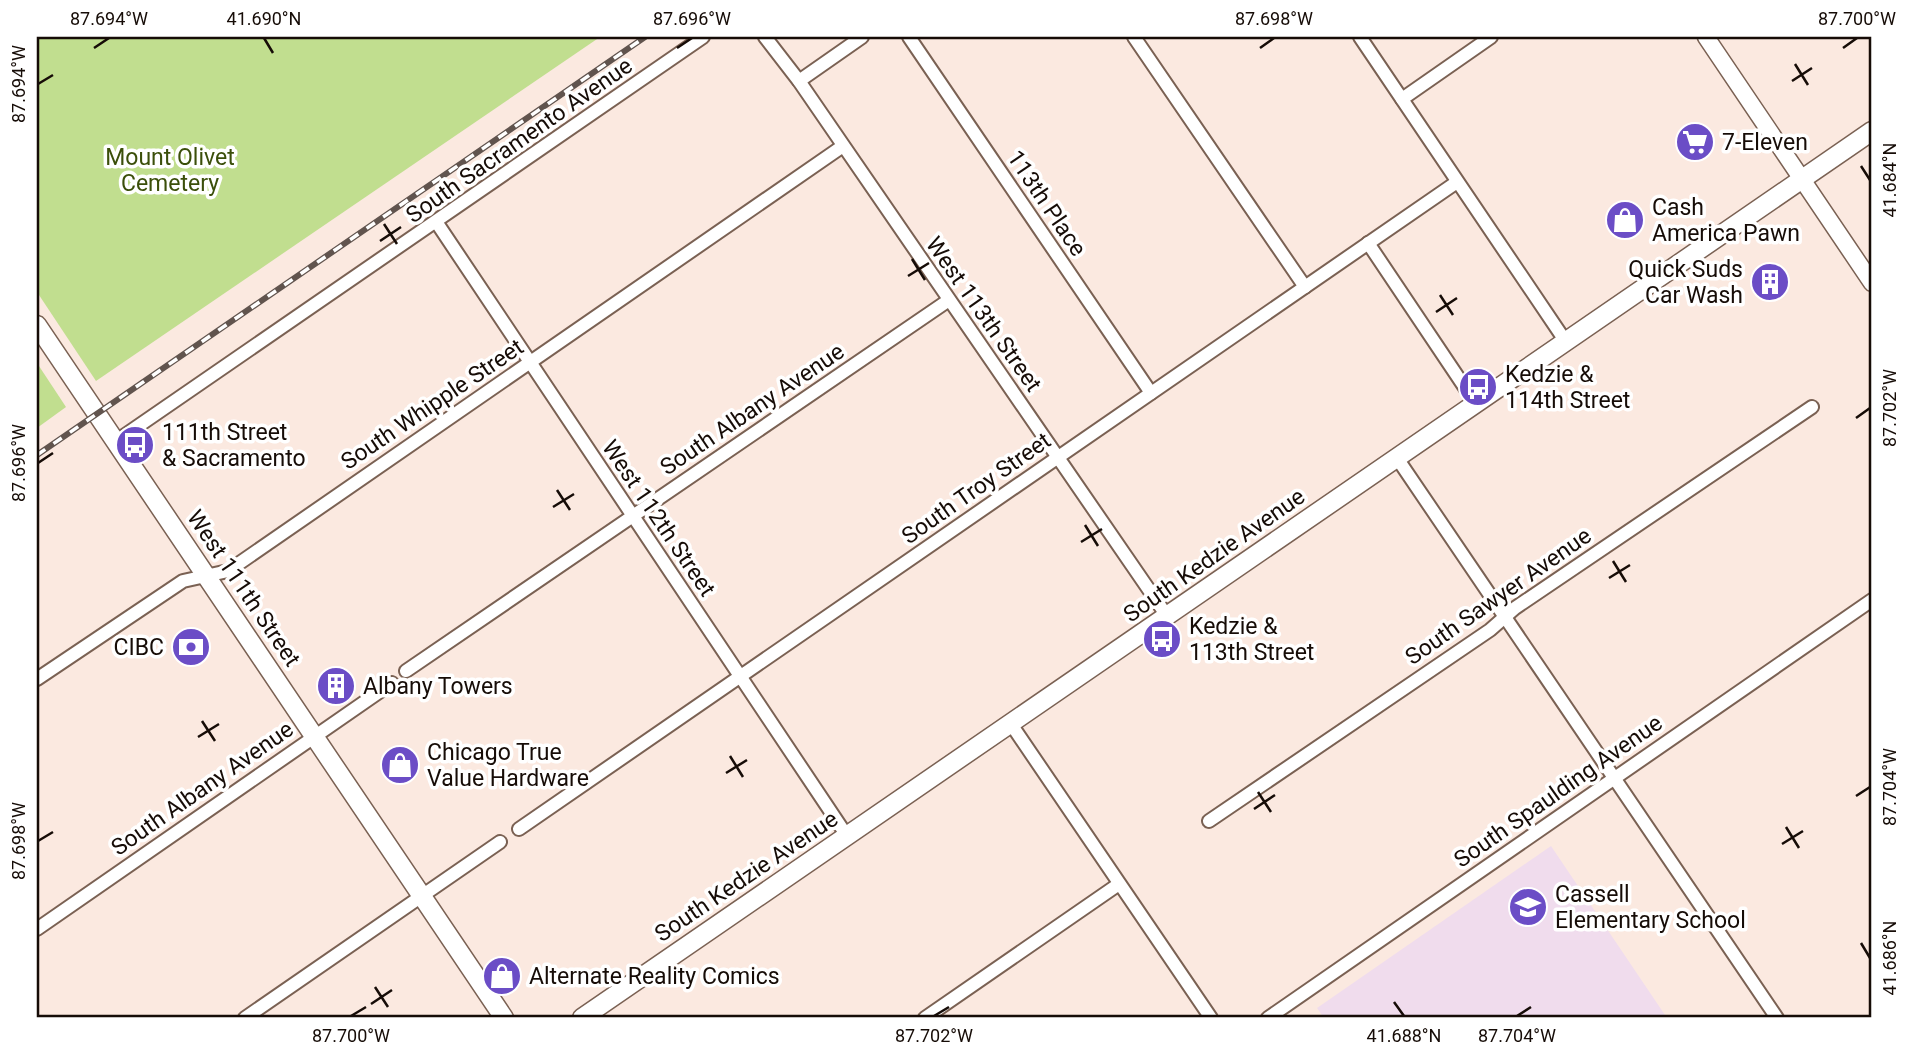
<svg xmlns="http://www.w3.org/2000/svg" width="1909" height="1055" font-family="Roboto,sans-serif">
<style>
.education{fill:#f0dced}
.green{fill:#c1de8f}
.lines{fill:none;stroke-linecap:round;stroke-linejoin:round}
.minor-casing{stroke:#7a6153;stroke-width:16}
.tertiary-casing{stroke:#7a6153;stroke-width:19}
.secondary-casing{stroke:#7a6153;stroke-width:21}
.minor{stroke:#fff;stroke-width:12}
.tertiary{stroke:#fff;stroke-width:16}
.secondary{stroke:#fff;stroke-width:18}
.rail-casing{stroke:#61544e;stroke-width:6}
.rail{stroke:#fff;stroke-width:3.5;stroke-dasharray:10;stroke-linecap:butt}
.ticks{fill:none;stroke:#160c07;stroke-width:2.5}
.labels{text-anchor:middle;stroke-width:7;stroke-linejoin:round;paint-order:stroke}
.street-label{font-size:23px;fill:#160c07;stroke:#fff}
.poi-label{font-size:23px;fill:#160c07;stroke:#fff;text-anchor:start}
.park-label{font-size:23px;fill:#3b4f0a;stroke:#fff}
.neatline{fill:none;stroke:#160c07;stroke-width:2.5}
.ticks-label{font-size:18px;text-anchor:middle;fill:#160c07}
</style>
<rect width="100%" height="100%" fill="#fbe9e0"/>
<!-- education -->
<polygon class="education" points="1551,846 1667,1018 1324,1018 1317,1008"/>
<!-- green -->
<g class="green">
<polygon points="37,37 600,37 96,381 37,292"/>
<polygon points="37,363 66,407 37,428"/>
</g>
<g class="lines">
<defs>
<g id="minor">
<polyline points="765,37 799,81 1167,616"/>
<polyline points="909,37 1151,393"/>
<polyline points="1134,37 1305,287"/>
<polyline points="1360,37 1566,342"/>
<polyline points="799,81 862,37"/>
<polyline points="1402,99 1491,37"/>
<polyline points="437,223 847,836"/>
<polyline points="1368,243 1476,404"/>
<polyline points="115,442 703,37"/>
<polyline points="1397,458 1777,1018"/>
<polyline points="406,671 949,300"/>
<polyline points="37,679 183,581 228,571 843,146"/>
<polyline points="1011,724 1211,1018"/>
<polyline points="1209,821 1490,630 1515,608 1812,407"/>
<polyline points="519,829 1457,182"/>
<polyline points="37,929 392,683"/>
<polyline points="245,1018 500,842"/>
<polyline points="925,1018 1119,884"/>
<polyline points="1268,1018 1872,600"/>
</g>
<polyline id="tertiary" points="1706,37 1872,283"/>
<g id="secondary">
<polyline points="37,325 504,1018"/>
<polyline points="582,1018 1872,131"/>
</g>
</defs>
<!-- minor casing -->
<use href="#minor" class="minor-casing"/>
<!-- tertiary casing -->
<use href="#tertiary" class="tertiary-casing"/>
<!-- secondary casing -->
<use href="#secondary" class="secondary-casing"/>
<!-- minor -->
<use href="#minor" class="minor"/>
<!-- tertiary -->
<use href="#tertiary" class="tertiary"/>
<!-- secondary -->
<use href="#secondary" class="secondary"/>
<defs>
<polyline id="rail" points="37,455 645,37"/>
</defs>
<!-- rail casing -->
<use href="#rail" class="rail-casing"/>
<!-- rail -->
<use href="#rail" class="rail"/>
</g>
<!-- ticks -->
<path class="ticks" d="M264,38L273,53M94,48L109,38M677,48L692,38M1260,48L1274,38M1843,48L1857,38M1795,64L1808,85M1792,81L1812,68M38,84L53,75M1861,166L1870,180M384,224L397,244M380,241L401,227M912,259L925,280M908,276L929,263M1440,295L1453,315M1436,312L1457,298M1856,418L1870,408M38,463L53,453M557,490L570,510M553,507L574,494M1085,525L1098,546M1081,542L1102,529M1613,561L1626,582M1609,578L1630,565M202,721L215,741M198,737L219,724M730,756L743,777M726,773L747,760M1258,792L1271,812M1856,796L1870,787M1254,809L1275,795M1786,827L1799,848M38,841L53,832M1782,844L1803,831M1861,943L1870,958M375,987L388,1007M1394,1002L1404,1016M371,1004L392,990M351,1016L366,1007M934,1016L949,1007M1517,1016L1531,1007"/>
<!-- icons -->
<defs>
<symbol id="supermarket-disc" viewBox="-11 -11 22 22"><circle r="9.5" fill="#6b4dc6" stroke="#fff"/><path d="M-6-5.5h2.5l.6 2H6L4.5 2H-2.5L-4.4-4H-6ZM-1.5 3.2a1.3 1.3 0 1 0 .1 0ZM3 3.2a1.3 1.3 0 1 0 .1 0Z" fill="#fff"/></symbol>
<symbol id="shop-disc" viewBox="-11 -11 22 22"><circle r="9.5" fill="#6b4dc6" stroke="#fff"/><path d="M-5-2.5h2.3a2.7 3.5 0 0 1 5.4 0H5L5.5 6h-11ZM-1.5-2.5h3a1.5 2.3 0 0 0-3 0Z" fill="#fff"/></symbol>
<symbol id="building-disc" viewBox="-11 -11 22 22"><circle r="9.5" fill="#6b4dc6" stroke="#fff"/><path d="M-4-6H4V6H1V3H-1V6H-4ZM-2.5-4.3h1.7v1.8h-1.7ZM.8-4.3h1.7v1.8H.8ZM-2.5-1h1.7V.8h-1.7ZM.8-1h1.7V.8H.8Z" fill="#fff"/></symbol>
<symbol id="bus-disc" viewBox="-11 -11 22 22"><circle r="9.5" fill="#6b4dc6" stroke="#fff"/><path d="M-5-6H5V4H4V6H2V4H-2V6H-4V4H-5ZM-3.5-4V0h7V-4ZM-3.5 1.2v1.5H-2V1.2ZM2 1.2v1.5H3.5V1.2Z" fill="#fff"/></symbol>
<symbol id="bank-disc" viewBox="-11 -11 22 22"><circle r="9.5" fill="#6b4dc6" stroke="#fff"/><path d="M-6-4H6V4H-6ZM0-2.3a2.3 2.3 0 1 0 0 4.6a2.3 2.3 0 1 0 0-4.6Z" fill="#fff"/></symbol>
<symbol id="school-disc" viewBox="-11 -11 22 22"><circle r="9.5" fill="#6b4dc6" stroke="#fff"/><path d="M0-5L7-2L0 1L-7-2ZM-4 1L0 2.5L4 1V4Q0 6-4 4Z" fill="#fff"/></symbol>
</defs>
<g fill-rule="evenodd">
<use href="#supermarket-disc" x="1673" y="120" width="44" height="44"/>
<use href="#shop-disc" x="1603" y="198" width="44" height="44"/>
<use href="#building-disc" x="1748" y="260" width="44" height="44"/>
<use href="#bus-disc" x="1456" y="365" width="44" height="44"/>
<use href="#bus-disc" x="113" y="423" width="44" height="44"/>
<use href="#bus-disc" x="1140" y="617" width="44" height="44"/>
<use href="#bank-disc" x="169" y="625" width="44" height="44"/>
<use href="#building-disc" x="314" y="664" width="44" height="44"/>
<use href="#shop-disc" x="378" y="743" width="44" height="44"/>
<use href="#school-disc" x="1506" y="885" width="44" height="44"/>
<use href="#shop-disc" x="480" y="954" width="44" height="44"/>
</g>
<g class="labels">
<!-- street labels -->
<g class="street-label">
<text transform="translate(519 140) rotate(-35)" y="8">South Sacramento Avenue</text>
<text transform="translate(1047 203) rotate(56)" y="8">113th Place</text>
<text transform="translate(984 314) rotate(55)" y="8">West 113th Street</text>
<text transform="translate(432 404) rotate(-34)" y="8">South Whipple Street</text>
<text transform="translate(752 409) rotate(-34)" y="8">South Albany Avenue</text>
<text transform="translate(976 488) rotate(-35)" y="8">South Troy Street</text>
<text transform="translate(659 518) rotate(56)" y="8">West 112th Street</text>
<text transform="translate(1214 555) rotate(-35)" y="8">South Kedzie Avenue</text>
<text transform="translate(244 588) rotate(56)" y="8">West 111th Street</text>
<text transform="translate(1498 596) rotate(-35)" y="8">South Sawyer Avenue</text>
<text transform="translate(202 788) rotate(-35)" y="8">South Albany Avenue</text>
<text transform="translate(1558 791) rotate(-35)" y="8">South Spaulding Avenue</text>
<text transform="translate(746 876) rotate(-34)" y="8">South Kedzie Avenue</text>
</g>
<!-- poi labels -->
<g class="poi-label">
<text x="1722" y="150">7-Eleven</text>
<text x="1652" y="215">Cash<tspan x="1652" dy="26">America Pawn</tspan></text>
<text x="1743" y="277" text-anchor="end">Quick Suds<tspan x="1743" dy="26">Car Wash</tspan></text>
<text x="1505" y="382">Kedzie &amp;<tspan x="1505" dy="26">114th Street</tspan></text>
<text x="162" y="440">111th Street<tspan x="162" dy="26">&amp; Sacramento</tspan></text>
<text x="1189" y="634">Kedzie &amp;<tspan x="1189" dy="26">113th Street</tspan></text>
<text x="164" y="655" text-anchor="end">CIBC</text>
<text x="363" y="694">Albany Towers</text>
<text x="427" y="760">Chicago True<tspan x="427" dy="26">Value Hardware</tspan></text>
<text x="1555" y="902">Cassell<tspan x="1555" dy="26">Elementary School</tspan></text>
<text x="529" y="984">Alternate Reality Comics</text>
</g>
<!-- park labels -->
<g class="park-label">
<text x="170" y="165">Mount Olivet<tspan x="170" dy="26">Cemetery</tspan></text>
</g>
</g>
<!-- border -->
<rect width="1909" height="1055" fill="none" stroke="#ffffff" stroke-width="77"/>
<rect x="38" y="38" width="1832" height="978" class="neatline"/>
<g class="ticks-label">
<text x="109" y="25">87.694°W</text>
<text x="264" y="25">41.690°N</text>
<text x="692" y="25">87.696°W</text>
<text x="1274" y="25">87.698°W</text>
<text x="1857" y="25">87.700°W</text>
<text transform="translate(19 84) rotate(-90)" y="6">87.694°W</text>
<text transform="translate(1890 180) rotate(-90)" y="6">41.684°N</text>
<text transform="translate(1890 408) rotate(-90)" y="6">87.702°W</text>
<text transform="translate(19 463) rotate(-90)" y="6">87.696°W</text>
<text transform="translate(1890 787) rotate(-90)" y="6">87.704°W</text>
<text transform="translate(19 841) rotate(-90)" y="6">87.698°W</text>
<text transform="translate(1890 958) rotate(-90)" y="6">41.686°N</text>
<text x="351" y="1042">87.700°W</text>
<text x="934" y="1042">87.702°W</text>
<text x="1404" y="1042">41.688°N</text>
<text x="1517" y="1042">87.704°W</text>
</g>
</svg>
